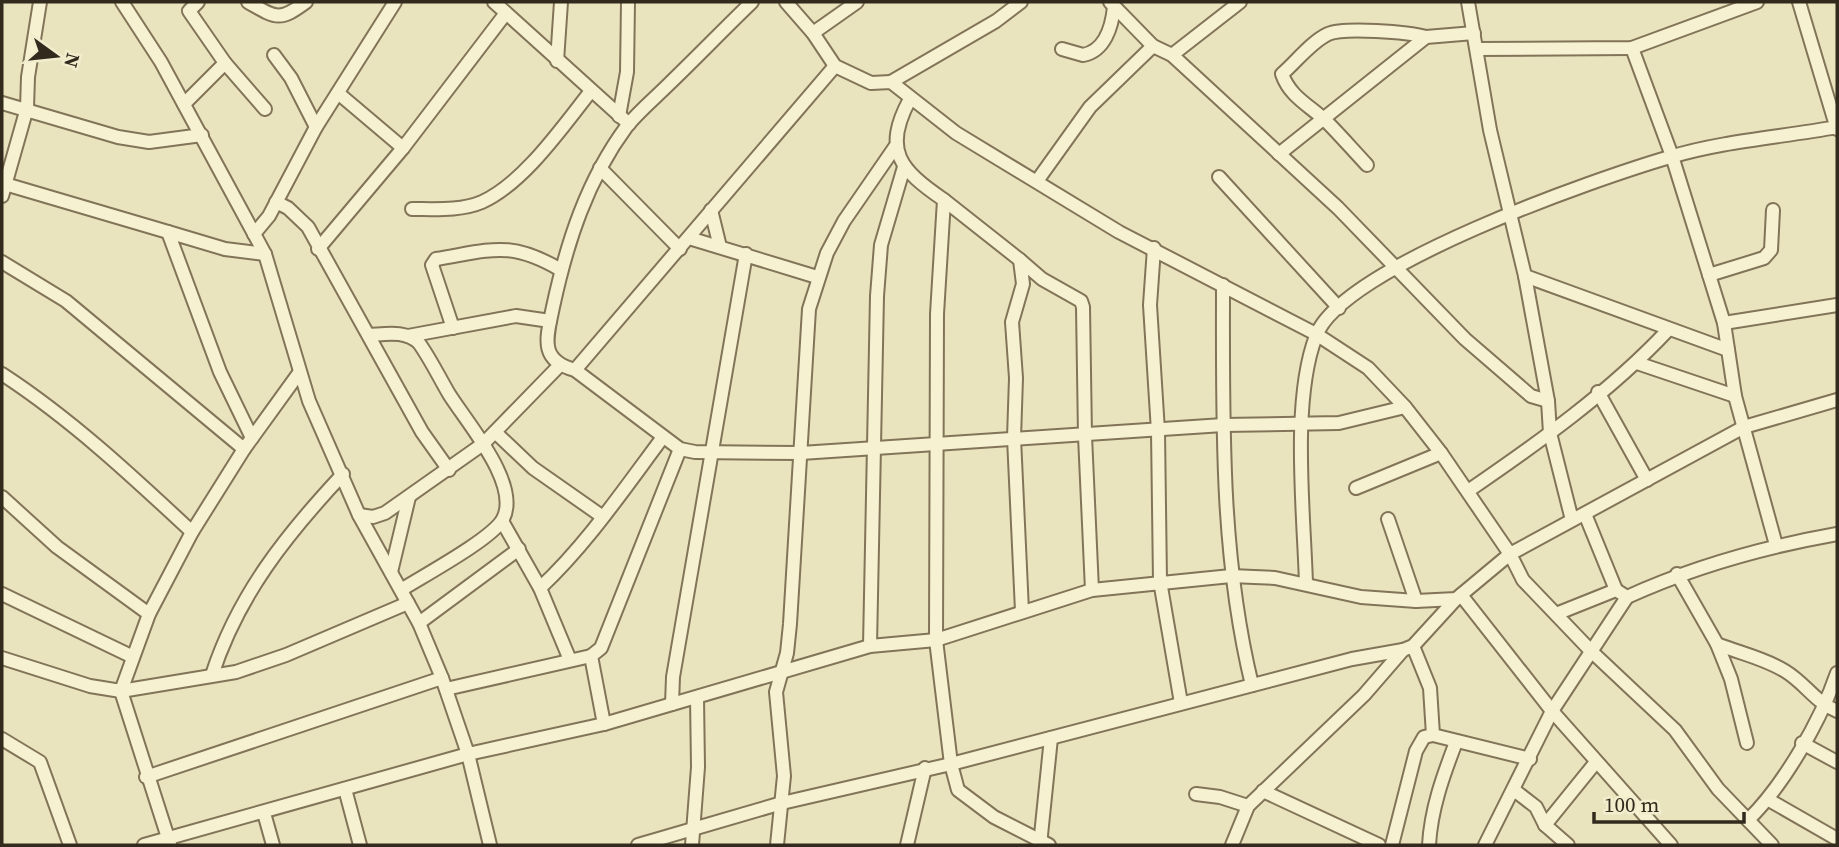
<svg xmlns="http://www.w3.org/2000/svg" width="1839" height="847" font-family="'Source Serif 4',serif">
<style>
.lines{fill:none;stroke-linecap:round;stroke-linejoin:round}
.minor-casing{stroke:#827458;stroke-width:16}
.minor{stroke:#f6f1d1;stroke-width:12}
</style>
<rect width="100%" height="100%" fill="#eae4be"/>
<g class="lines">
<defs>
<g id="minor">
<polyline points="122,2 161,62 265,254 309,401 359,515 419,623 442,678 468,754 490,845"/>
<path d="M248,2C276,18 279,22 306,2"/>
<polyline points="494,2 629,124"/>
<path d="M752,2C724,29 697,57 669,84C655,98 639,111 627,126C587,180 567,242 553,307C547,337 538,360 575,370L680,449L695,452L801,453L1223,425L1339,423L1405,407"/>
<polyline points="786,2 813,33 835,66 871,83 891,82 956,133 1119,232 1316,334 1368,368 1405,407 1441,453 1510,554 1523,580 1591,651 1675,730 1718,789 1772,845"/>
<polyline points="1110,2 1153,46 1172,55 1338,208 1465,339 1531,396 1548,401"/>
<polyline points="1468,2 1490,130 1525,276 1548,401 1550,433 1572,520"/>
<polyline points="1799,2 1837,129"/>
<polyline points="813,33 857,2"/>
<polyline points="1632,48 1672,156 1724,323 1735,396 1776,545"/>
<path d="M1062,49L1083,55C1105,51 1112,26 1114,7"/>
<polyline points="1477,49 1632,48 1757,2"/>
<polyline points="274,55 291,78 316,127"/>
<polyline points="1172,55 1240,2"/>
<polyline points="557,61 561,2"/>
<polyline points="225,63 265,109"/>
<polyline points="891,82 996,21 1021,2"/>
<polyline points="338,93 403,148"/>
<path d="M910,99C882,150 900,170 944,200L937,314L936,640L951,764L958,790L994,817L1049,845"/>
<polyline points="2,103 118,137 149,142 202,135"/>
<polyline points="184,104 225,63 189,11 198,2"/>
<polyline points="619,116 627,72 628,2"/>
<polyline points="1279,154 1426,37 1474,33"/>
<path d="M1367,165C1353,150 1340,135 1326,121C1309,105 1290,97 1282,74C1296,62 1311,42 1328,34C1344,27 1408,32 1426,37"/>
<polyline points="600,168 680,249"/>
<polyline points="1219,177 1339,308"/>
<polyline points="1037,181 1090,107 1153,46"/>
<polyline points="5,184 168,232"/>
<polyline points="2,196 27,108 28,77 40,2"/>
<polyline points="944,200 1020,260"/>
<polyline points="276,202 288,208 308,227 422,432 449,470"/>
<path d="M412,209C435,209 461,211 482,202C524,183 563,126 591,91"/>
<polyline points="711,210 720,247"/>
<polyline points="254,234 269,216 316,127 395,2"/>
<polyline points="689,238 817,277"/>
<polyline points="1154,248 1150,305 1158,431 1160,581 1181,703"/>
<polyline points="318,249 403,148 506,13"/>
<polyline points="2,262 66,301 244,449"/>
<polyline points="1709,275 1764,258 1771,250 1773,210"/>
<polyline points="1525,276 1728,350"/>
<path d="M1223,285C1223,420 1220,554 1252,685"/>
<polyline points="1724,323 1837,305"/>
<path d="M453,328L432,265L436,259C492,250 510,240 561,270"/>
<path d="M369,335C387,334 405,330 419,343C431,360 439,377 449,394C467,423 521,484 503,519C492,539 423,576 401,590"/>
<polyline points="408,336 516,316 550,321"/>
<polyline points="1637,363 1735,396"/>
<polyline points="575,370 835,66"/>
<path d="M2,374C71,419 132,476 192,532"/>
<polyline points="1598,392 1647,480"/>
<polyline points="495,432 533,468 603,517"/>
<polyline points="252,438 220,372 168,232 225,249 265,254"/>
<polyline points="1356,488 1441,453"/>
<path d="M1468,491C1538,443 1610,392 1668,330"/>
<polyline points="2,497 57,547 149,614"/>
<polyline points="1585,514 1616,590"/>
<polyline points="359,515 373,517 385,513 483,444 559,366"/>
<polyline points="1388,519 1416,601"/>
<polyline points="502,521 540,588 570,660"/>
<polyline points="391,572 409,497"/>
<path d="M1677,574L1717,644C1739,653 1764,658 1785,671C1805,683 1816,703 1837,711"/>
<path d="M1306,584C1304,513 1291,401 1316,336C1341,267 1598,178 1670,157C1722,141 1783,137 1837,127"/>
<path d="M540,588C587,544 624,489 663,437"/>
<polyline points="2,594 131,656"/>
<polyline points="1461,595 1552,711 1671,845"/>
<polyline points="1022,611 1014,438 1016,378 1012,322 1023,284 1020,260 1042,279 1081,301 1083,307 1085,436 1092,590"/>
<path d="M1556,614L1616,590L1627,597C1695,566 1764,547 1837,534"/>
<polyline points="419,623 519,549"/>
<polyline points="1717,644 1731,679 1747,743"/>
<polyline points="870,646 877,296 881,245 904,167"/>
<polyline points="1413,646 1430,688 1433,735 1530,759"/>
<polyline points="2,658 90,686 121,691 236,672 286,655 408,603"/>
<path d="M212,675C238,595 286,535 343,474"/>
<polyline points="446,689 591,656"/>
<polyline points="672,704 673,677 746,254"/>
<polyline points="604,724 591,656 601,648 680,449"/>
<polyline points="2,739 40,762 70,845"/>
<polyline points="1802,743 1837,762"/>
<polyline points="146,777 442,678"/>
<polyline points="345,789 360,845"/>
<polyline points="1514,790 1536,807 1545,825 1568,845"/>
<polyline points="1263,791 1379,845"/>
<polyline points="1196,794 1220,797 1248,806"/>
<polyline points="1769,800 1837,839"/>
<polyline points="264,813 273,845"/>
<path d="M1748,820C1784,785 1821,720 1837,673"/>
<polyline points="1545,825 1596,762"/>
<polyline points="170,844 121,691 149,614 192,532 244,449 299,373"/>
<polyline points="144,845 468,754 604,724 870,646 936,640 1092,590 1231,576 1275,578 1361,597 1416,601 1456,599 1510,554 1744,427 1837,400"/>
<polyline points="638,845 782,803 951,764 1352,659 1403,650"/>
<polyline points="692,845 698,767 697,698"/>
<polyline points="777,845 784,776 776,692 787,653 790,624 809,309 827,253 844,221 895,147"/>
<polyline points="907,845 925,768"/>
<polyline points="1040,845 1051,738"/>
<polyline points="1232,845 1248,806 1364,695 1403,650 1413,646 1456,599"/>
<polyline points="1392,845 1416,751 1424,737 1433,735"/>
<path d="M1429,845C1431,809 1443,776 1456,742"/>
<polyline points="1485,845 1552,711 1627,597"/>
</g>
</defs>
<!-- minor casing -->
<use href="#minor" class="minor-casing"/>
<!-- minor -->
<use href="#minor" class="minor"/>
</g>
<!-- border -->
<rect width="1839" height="847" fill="none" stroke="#322a1c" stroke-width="7"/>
<!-- north arrow -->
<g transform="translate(56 56) rotate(105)" stroke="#f2edcd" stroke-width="5" paint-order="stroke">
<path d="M0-5L12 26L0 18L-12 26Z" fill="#322a1c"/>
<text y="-10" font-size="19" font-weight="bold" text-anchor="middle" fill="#322a1c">N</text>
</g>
<!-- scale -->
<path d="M1594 812v10h150v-10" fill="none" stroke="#322a1c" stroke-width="3.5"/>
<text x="1604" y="812" font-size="21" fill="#322a1c" stroke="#f2edcd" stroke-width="5" paint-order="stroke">100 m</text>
</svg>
